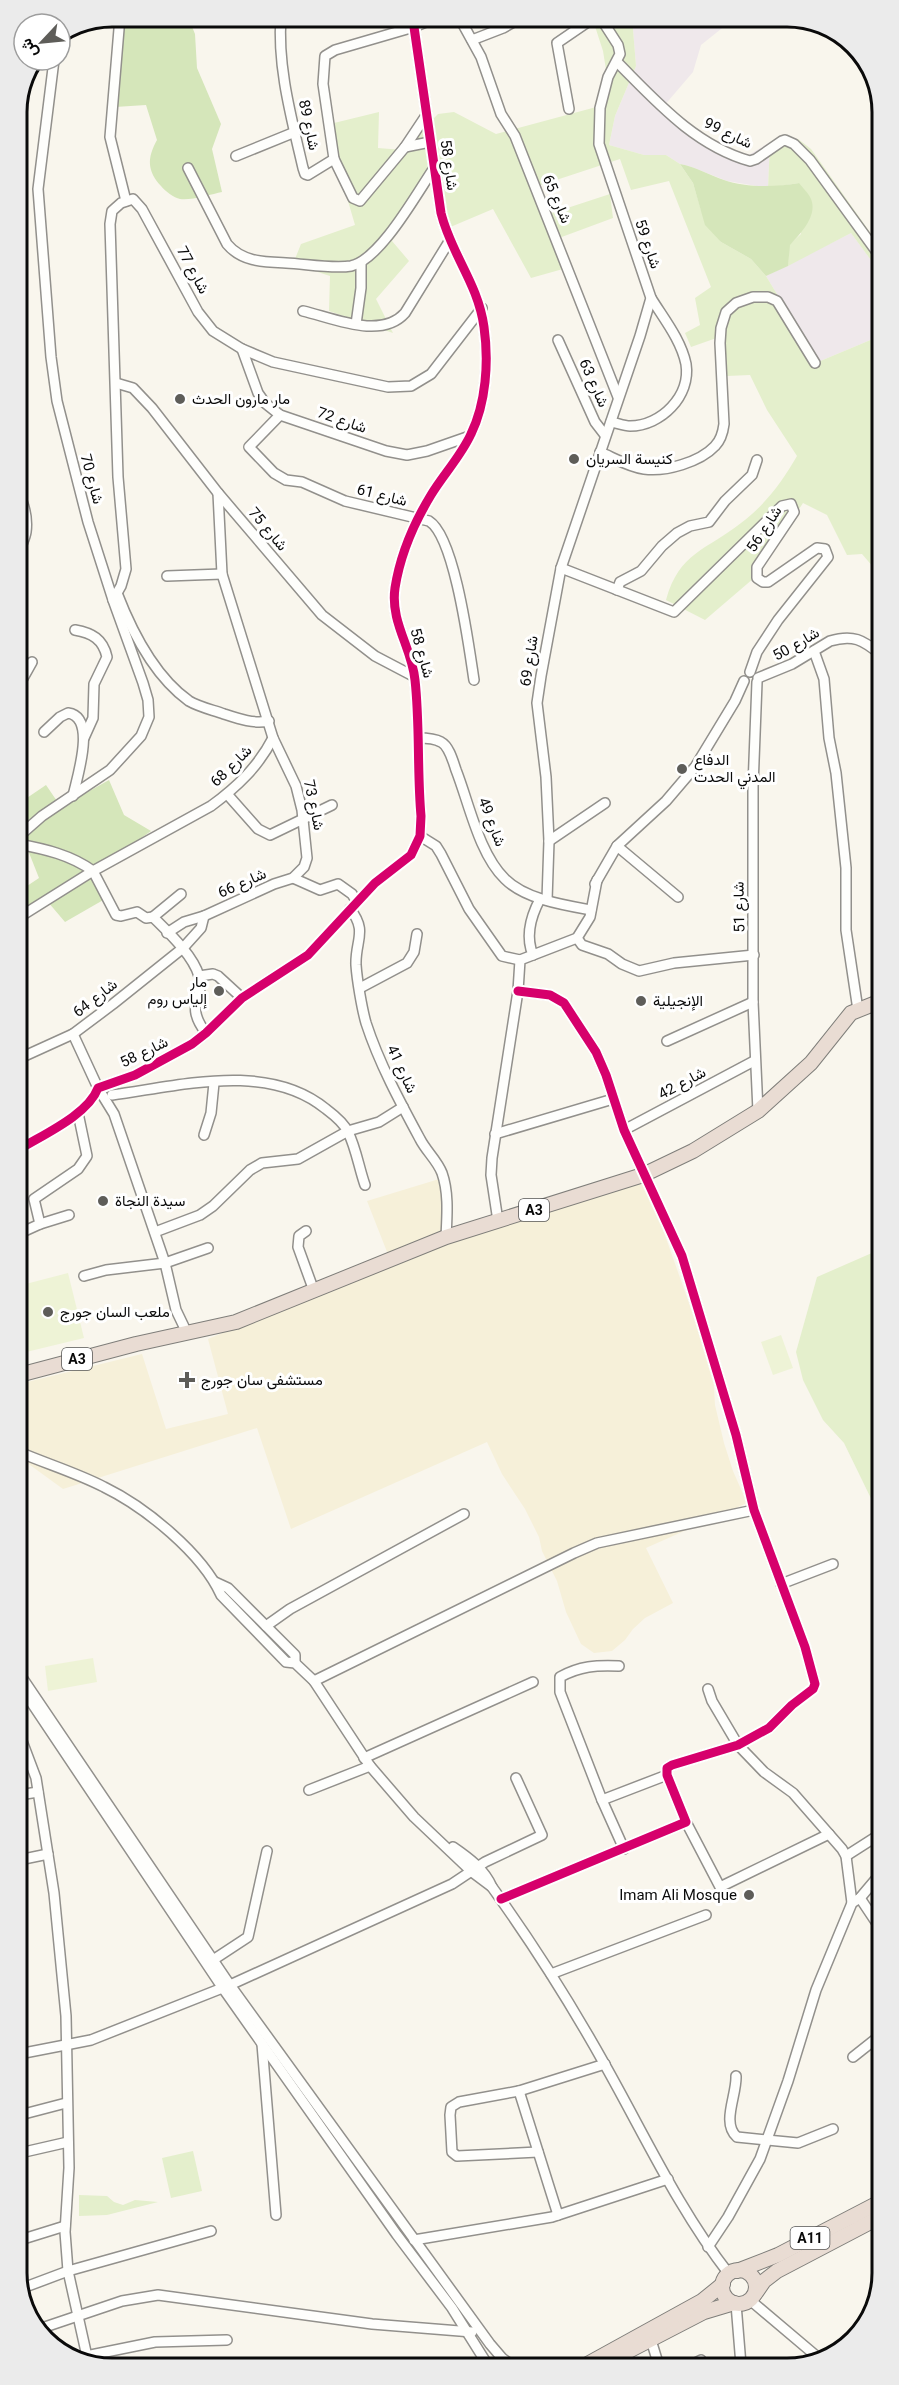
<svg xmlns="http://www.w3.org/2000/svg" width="899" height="2385" font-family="Georgia,Vazirmatn,serif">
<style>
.industrial{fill:#efe8eb}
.farmland{fill:#f6f0d9}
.green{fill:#e4efcc}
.forest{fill:#d5e6ba}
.pitch{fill:#eef3d6}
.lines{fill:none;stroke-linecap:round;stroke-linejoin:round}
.minor-casing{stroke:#92908c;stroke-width:12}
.highway-casing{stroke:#7f7e7a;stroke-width:16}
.minor{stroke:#fefefc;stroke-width:9}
.highway{stroke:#e9dcd3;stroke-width:14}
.cycleway-casing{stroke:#fff;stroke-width:13}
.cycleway{stroke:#d6006c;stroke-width:9}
.poi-dot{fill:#5e5d59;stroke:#fff;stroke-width:2}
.labels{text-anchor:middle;stroke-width:6;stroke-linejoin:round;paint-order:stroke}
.shield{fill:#fff;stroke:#545454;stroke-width:1.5}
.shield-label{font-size:14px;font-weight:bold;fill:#0a0a0a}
.street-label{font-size:15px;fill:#0a0a0a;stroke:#fff}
.poi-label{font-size:15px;fill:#0a0a0a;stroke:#fff;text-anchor:start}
.rim{fill:none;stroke:#0a0a0a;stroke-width:3}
</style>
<rect width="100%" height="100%" fill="#f9f6ed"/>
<!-- industrial -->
<g class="industrial">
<polygon points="632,17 736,17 701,45 693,72 663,107 702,135 747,156 770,142 768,188 727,181 689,166 680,164 666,155 644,155 609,145 615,116 636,66"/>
<polygon points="851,233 879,271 880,336 818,362 766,276"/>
</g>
<!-- farmland -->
<polygon class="farmland" points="449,1176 446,1239 644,1176 713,1371 715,1405 724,1443 733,1471 747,1503 646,1548 673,1603 645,1618 633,1629 625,1640 612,1651 594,1653 581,1644 566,1612 557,1581 542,1551 539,1537 525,1509 502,1474 487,1442 291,1529 257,1428 63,1489 19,1457 19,1384 142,1354 166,1429 228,1414 208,1339 391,1262 367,1201"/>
<!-- green -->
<g class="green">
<path d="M592,17H632L636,66L615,116L609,145L644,155H666L680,164L693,183L701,210L721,242L751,259L766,276L818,362L880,336V575L862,554L847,555L827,515L803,503L754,578L705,620L666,600C679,552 707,550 741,523C765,505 782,482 797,456L767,410L750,375L727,376L725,335L691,347L685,333L700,325L695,298L711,287L669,181L631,190L620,159L538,186L549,214L610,194L613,218L559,238L570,267L531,278L493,209L448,228L431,179L392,241L409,261L376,299L393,333L329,311L330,276L293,264L301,244L355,225L336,160L334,123L379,112L378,148L403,150L438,114L454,112L496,134L600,106L608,82L603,51Z"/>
<polygon points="798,139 811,149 879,245 879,271 851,233 788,266 789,245 801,234 799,183 768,188 770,142"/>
<polygon points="881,1249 881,1519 844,1443 823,1420 803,1380 796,1352 817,1277"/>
<polygon points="193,2151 202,2191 171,2198 162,2158"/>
<polygon points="79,2195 107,2196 114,2202 123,2205 135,2200 158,2202 107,2215 79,2216"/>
</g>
<!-- forest -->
<g class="forest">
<path d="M123,17H188L195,34L197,68L221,124L212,149L222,192C212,194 190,201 180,199C174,198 165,191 161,186C147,171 147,158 157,140L146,105L115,107Z"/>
<path d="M680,164C696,167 709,175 724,180C746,188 777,187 799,183C803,188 809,194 811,199C818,216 800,234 790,245L788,266L766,276L751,259L721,242L705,225L693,183Z"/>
<polygon points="109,780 124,815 151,831 91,874 105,899 65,922 48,902 18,914 18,892 39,878 18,825 18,804 46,785 61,807"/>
</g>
<!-- pitch -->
<g class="pitch">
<polygon points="68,1273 84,1338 18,1354 18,1286"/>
<polygon points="781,1335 793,1368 773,1375 761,1342"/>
<polygon points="93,1658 97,1682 48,1691 45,1666"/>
</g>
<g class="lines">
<defs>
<g id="minor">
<polyline points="120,17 110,137 126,201"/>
<path d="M281,17C277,67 292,120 303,168L305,174L308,175L334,159L323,84L325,56L335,50L414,27L438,17"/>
<polyline points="459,17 481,57 501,114 515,136 618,397"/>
<polyline points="472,40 503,28 517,20 518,17"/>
<path d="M617,62C656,101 694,145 750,161L756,159L782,141L785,140L794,144L810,160L879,255"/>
<polyline points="569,109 557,43 595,17"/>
<polyline points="405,147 430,142"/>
<polyline points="236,156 295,132"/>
<polyline points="334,159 353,198 360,201 405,147 427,114"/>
<path d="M188,168L227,244C242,262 264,262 286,263C306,264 333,269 351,266C380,260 417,193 434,168"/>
<path d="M303,311C333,318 381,340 405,313L450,240"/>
<polyline points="356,324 361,288 361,263"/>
<polyline points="558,340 595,422 605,435"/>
<polyline points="242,349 258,393 265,403 280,415 386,451 407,455 427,451 470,436"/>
<polyline points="116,383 133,388 152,408 218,493 322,615 375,656 415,677"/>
<path d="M280,415L249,447L274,473L286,480L302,482L345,501L429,521C455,537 469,648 474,680"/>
<path d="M611,422C617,423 624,426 630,426C661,426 691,396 686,364C681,340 664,319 651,298"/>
<path d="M600,452C614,458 629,467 644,469C666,472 700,462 715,446C721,440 723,432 724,424L720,343L721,328L726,312L736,303L753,297H768L777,301L815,363"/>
<path d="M17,490C24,503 28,517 26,532C25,539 21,545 20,551C19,559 21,563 17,570"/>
<polyline points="561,568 674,612 782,506 791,504 794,512 757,567 757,578 763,582 768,582 817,548 825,549 828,557 778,620 757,652 750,672"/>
<polyline points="167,576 222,574"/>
<polyline points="617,590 620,582 641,571 662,546 677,533 690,526 709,522 725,501 752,475 757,460"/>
<path d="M117,593C132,632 154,676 189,701C199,707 213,710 224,714C239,719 253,724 269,721"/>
<polyline points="113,600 121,586 126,569 118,477 110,224 112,211 121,203 133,199 142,209 198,312 213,331 242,349 273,362 388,387 411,386 431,374 482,308"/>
<path d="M75,630C92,633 103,639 107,657L94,684L93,718L84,738"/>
<polyline points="814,651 824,679 829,738 836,773 846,868 846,930 858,1010"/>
<path d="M758,678L792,664L830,641C853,634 863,640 880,654"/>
<polyline points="757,682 753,787 753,1002 758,1111"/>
<polyline points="18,687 32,662"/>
<path d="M44,732L60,717L68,713C97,717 77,777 73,796"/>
<path d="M418,738C425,738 434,738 441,742C449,746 453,761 456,770C469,803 479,854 505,879C525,899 563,905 591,910"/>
<polyline points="227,794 258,829 270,835 332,805"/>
<polyline points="420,836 436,846 441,854 469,909 502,956 520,960"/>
<polyline points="18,837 42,816 110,770 141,736 149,717 148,700 143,683 113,600 88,522 57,401 51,357 38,189 54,60"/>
<polyline points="549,841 605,803"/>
<path d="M18,844C45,849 71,855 93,871L116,915L121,916L137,912L146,918L153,917C168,932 193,955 199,976C206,998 183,1003 206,1033"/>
<polyline points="617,846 678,897"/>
<polyline points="293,878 320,890 338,884 352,894 357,902"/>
<polyline points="595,884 617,846 666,801 695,767 735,701 744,681"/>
<polyline points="547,900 549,841 546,777 537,703 541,676 561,568 640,336 651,298 599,144 600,108 608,77 620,54 618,45 600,17"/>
<path d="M350,909C368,931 355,941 356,965C357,980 362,1009 366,1023C379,1063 400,1102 420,1139C426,1151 437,1160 442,1173C449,1193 447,1216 446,1237"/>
<polyline points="153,917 181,894"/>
<path d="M18,918L93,871L211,806C237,787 258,767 273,738"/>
<polyline points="167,933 184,922 204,916 274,884 293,878 304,867 307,858 302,810 296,786 273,738 222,574 218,493"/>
<polyline points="577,938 582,945 608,954 622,964 639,971 674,963 754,955"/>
<path d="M533,955C525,936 531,916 540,899"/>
<polyline points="199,976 213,974 218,976 242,998"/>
<polyline points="360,988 407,963 414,952 417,934"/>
<polyline points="73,1034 98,1088 114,1114 165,1263 176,1310 187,1333"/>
<polyline points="667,1041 753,1002"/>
<polyline points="18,1059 73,1034 113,1004 183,948 201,928 204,916"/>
<path d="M112,1095C180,1086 268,1061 326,1109C334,1115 344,1123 348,1132C356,1148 359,1168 365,1185"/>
<polyline points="624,1130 754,1061"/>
<polyline points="495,1134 613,1099"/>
<polyline points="204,1135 211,1113 214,1083"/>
<path d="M18,1150C42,1135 88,1115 98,1088L135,1075L192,1044L206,1033L242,998L308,955L375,883L411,855L420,836L421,816C417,771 420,725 415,680C412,648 390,622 395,588C400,556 414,523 431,495C443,475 461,456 471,434C486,403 489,362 484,327C478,283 451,254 441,213L414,27"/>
<polyline points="498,1221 491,1175 492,1158 518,991 520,960 577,938 590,917 597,880"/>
<polyline points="40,1224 34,1199 78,1169 87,1156 78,1113"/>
<polyline points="306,1231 299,1236 298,1247 314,1291"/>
<polyline points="155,1232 200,1215 213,1206 250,1170 262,1163 298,1159 348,1131 379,1122 403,1107"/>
<polyline points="18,1234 40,1224 69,1215"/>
<polyline points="84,1276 106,1270 165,1263 208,1248"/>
<path d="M19,1452C47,1464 77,1473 104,1487C145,1507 202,1553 221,1595L286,1662L295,1663L314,1681L370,1766L414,1817L472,1872L492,1887"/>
<polyline points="881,1566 881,1579"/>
<polyline points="215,1582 228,1588 295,1655 295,1663"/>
<polyline points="781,1584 833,1564"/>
<polyline points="266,1626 290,1609 464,1514"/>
<path d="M619,1666C596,1665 580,1666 560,1677V1692L602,1800L624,1849"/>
<polyline points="19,1673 230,1985 490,2344 502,2358 513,2366"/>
<polyline points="314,1681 574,1553 597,1543 754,1510"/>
<polyline points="19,1684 222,1987 397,2235 452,2308 489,2367"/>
<polyline points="708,1689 712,1701 738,1745 764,1772 793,1793 842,1849 846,1856 852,1903"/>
<polyline points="19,1733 36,1778 54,1893 66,2016 69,2168 65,2232 68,2271 88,2361"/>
<polyline points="364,1758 533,1682"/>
<polyline points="309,1790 370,1766"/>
<polyline points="19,1795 38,1792"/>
<polyline points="602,1800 667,1775"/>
<polyline points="686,1822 720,1887 829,1834"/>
<path d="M453,1847C469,1858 484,1869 492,1887C533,1944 571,2004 605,2065C645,2136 679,2210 729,2274"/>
<polyline points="846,1856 882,1833"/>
<polyline points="19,1860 48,1854"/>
<polyline points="860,1898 876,1922 882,1925"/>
<polyline points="501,1899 686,1822 667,1775 667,1768 672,1765 738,1745 769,1728 792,1705 813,1689 815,1684 805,1647 754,1510 736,1435 682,1256 624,1130 606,1075 596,1052 564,1003 550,995 518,991"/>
<polyline points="213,1960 248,1937 267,1851"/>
<polyline points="551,1974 706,1915"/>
<polyline points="262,2044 276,2215"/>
<polyline points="19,2054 91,2040 230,1985 452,1884 485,1862 542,1835 516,1778"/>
<polyline points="853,2057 882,2034"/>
<path d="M736,2076C737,2095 721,2123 737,2137L798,2143L833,2129"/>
<polyline points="519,2091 558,2215"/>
<polyline points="20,2115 66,2103"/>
<polyline points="538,2152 457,2156 452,2152 450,2115 451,2107 459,2102 519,2091 605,2064"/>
<polyline points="20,2153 68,2142"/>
<polyline points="20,2240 65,2226"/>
<polyline points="414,2240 552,2217 668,2179"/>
<polyline points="708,2247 728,2217 760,2159 788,2081 816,1990 852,1903 860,1898 882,1872"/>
<polyline points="20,2289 68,2271 211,2231"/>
<polyline points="750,2300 821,2360"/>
<polyline points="736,2304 741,2365"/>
<polyline points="39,2329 122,2301 158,2295 372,2324 472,2332"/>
<polyline points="651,2340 659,2366"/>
<polyline points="86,2356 155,2342 227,2340"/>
<polyline points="219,2363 220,2368"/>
<polyline points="689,2366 701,2360"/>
</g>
<g id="highway">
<polyline points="19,1375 136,1344 236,1322 446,1237 643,1175 693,1151 758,1111 811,1063 851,1013 881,1001"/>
<circle cx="739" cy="2287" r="17"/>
<polyline points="737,2271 778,2255 882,2201"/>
<polyline points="755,2294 764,2281 777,2271 882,2216"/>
<polyline points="619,2356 704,2312 734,2303"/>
<polyline points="584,2366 702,2301 723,2284"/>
</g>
</defs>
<!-- minor casing -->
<use href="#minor" class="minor-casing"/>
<!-- highway casing -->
<use href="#highway" class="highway-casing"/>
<!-- minor -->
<use href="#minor" class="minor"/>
<!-- highway -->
<use href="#highway" class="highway"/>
<defs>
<g id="cycleway">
<path d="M18,1150C42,1135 88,1115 98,1088L135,1075L192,1044L206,1033L242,998L308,955L375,883L411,855L420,836L421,816C417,771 420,725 415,680C412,648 390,622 395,588C400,556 414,523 431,495C443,475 461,456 471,434C486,403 489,362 484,327C478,283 451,254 441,213L414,27"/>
<polyline points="501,1899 686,1822 667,1775 667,1768 672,1765 738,1745 769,1728 792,1705 813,1689 815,1684 805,1647 754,1510 736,1435 682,1256 624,1130 606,1075 596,1052 564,1003 550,995 518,991"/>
</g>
</defs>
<!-- cycleway casing -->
<use href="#cycleway" class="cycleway-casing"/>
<!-- cycleway -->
<use href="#cycleway" class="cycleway"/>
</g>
<!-- markers -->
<g class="poi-dot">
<circle cx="180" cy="399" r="6"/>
<circle cx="574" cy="459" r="6"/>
<circle cx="682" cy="769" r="6"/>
<circle cx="219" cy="991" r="6"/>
<circle cx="641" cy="1001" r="6"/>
<circle cx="103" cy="1201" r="6"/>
<circle cx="48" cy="1312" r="6"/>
<path d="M184 1371h6v6h6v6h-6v6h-6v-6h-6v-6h6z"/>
<circle cx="749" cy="1895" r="6"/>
</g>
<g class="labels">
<!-- shield labels -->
<g class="shield">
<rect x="519" y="1199" width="30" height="22" rx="4.5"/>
<rect x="62" y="1348" width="30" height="22" rx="4.5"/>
<rect x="790.5" y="2227" width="39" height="22" rx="4.5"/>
</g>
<g class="shield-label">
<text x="534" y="1215">A3</text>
<text x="77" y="1364">A3</text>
<text x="810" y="2243">A11</text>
</g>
<!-- street labels -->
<g class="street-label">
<text transform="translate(309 125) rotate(78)" y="5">شارع 89</text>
<text transform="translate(728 133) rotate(26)" y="5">شارع 99</text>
<text transform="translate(449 165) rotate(82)" y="5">شارع 58</text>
<text transform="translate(557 199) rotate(67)" y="5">شارع 65</text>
<text transform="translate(648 244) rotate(71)" y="5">شارع 59</text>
<text transform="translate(193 270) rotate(62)" y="5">شارع 77</text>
<text transform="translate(594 383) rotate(66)" y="5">شارع 63</text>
<text transform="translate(342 420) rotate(19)" y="5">شارع 72</text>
<text transform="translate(92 479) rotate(75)" y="5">شارع 70</text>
<text transform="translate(382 495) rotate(14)" y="5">شارع 61</text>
<text transform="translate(268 529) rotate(50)" y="5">شارع 75</text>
<text transform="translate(764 529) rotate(-57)" y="5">شارع 56</text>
<text transform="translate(796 644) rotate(-30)" y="5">شارع 50</text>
<text transform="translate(422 653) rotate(74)" y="5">شارع 58</text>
<text transform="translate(529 661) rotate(-81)" y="5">شارع 69</text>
<text transform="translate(231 766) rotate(-45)" y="5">شارع 68</text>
<text transform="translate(314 805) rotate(78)" y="5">شارع 73</text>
<text transform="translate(492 822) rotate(69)" y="5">شارع 49</text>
<text transform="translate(242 883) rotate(-24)" y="5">شارع 66</text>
<text transform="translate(739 907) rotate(-91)" y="5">شارع 51</text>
<text transform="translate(95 998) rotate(-38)" y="5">شارع 64</text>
<text transform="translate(144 1052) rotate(-26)" y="5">شارع 58</text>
<text transform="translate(402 1069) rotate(65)" y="5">شارع 41</text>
<text transform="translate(682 1083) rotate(-28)" y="5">شارع 42</text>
</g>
<!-- poi labels -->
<g class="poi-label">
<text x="192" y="404">مار مارون الحدث</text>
<text x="586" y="464">كنيسة السريان</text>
<text x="694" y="765">الدفاع<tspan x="694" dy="17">المدني الحدت</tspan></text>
<text x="207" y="987" text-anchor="end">مار<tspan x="207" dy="17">إلياس روم</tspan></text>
<text x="653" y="1006">الإنجيلية</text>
<text x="115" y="1206">سيدة النجاة</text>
<text x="60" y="1317">ملعب السان جورج</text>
<text x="201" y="1385">مستشفى سان جورج</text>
<text x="737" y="1900" text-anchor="end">Imam Ali Mosque</text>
</g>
</g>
<!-- crop -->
<path d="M0 0H899V2385H0ZM112 27H787A85 85 0 0 1 872 112V2273A85 85 0 0 1 787 2358H112A85 85 0 0 1 27 2273V112A85 85 0 0 1 112 27Z" fill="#ebebeb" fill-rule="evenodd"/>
<path class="rim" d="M112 27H787A85 85 0 0 1 872 112V2273A85 85 0 0 1 787 2358H112A85 85 0 0 1 27 2273V112A85 85 0 0 1 112 27Z"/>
<!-- north arrow -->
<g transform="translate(42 42) rotate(244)"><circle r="28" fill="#ffffff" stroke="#9d9d9d" stroke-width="1.5"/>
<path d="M0-4.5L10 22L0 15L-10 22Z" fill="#5e5d59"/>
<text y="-9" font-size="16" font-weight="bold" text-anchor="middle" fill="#0a0a0a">ش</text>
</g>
</svg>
